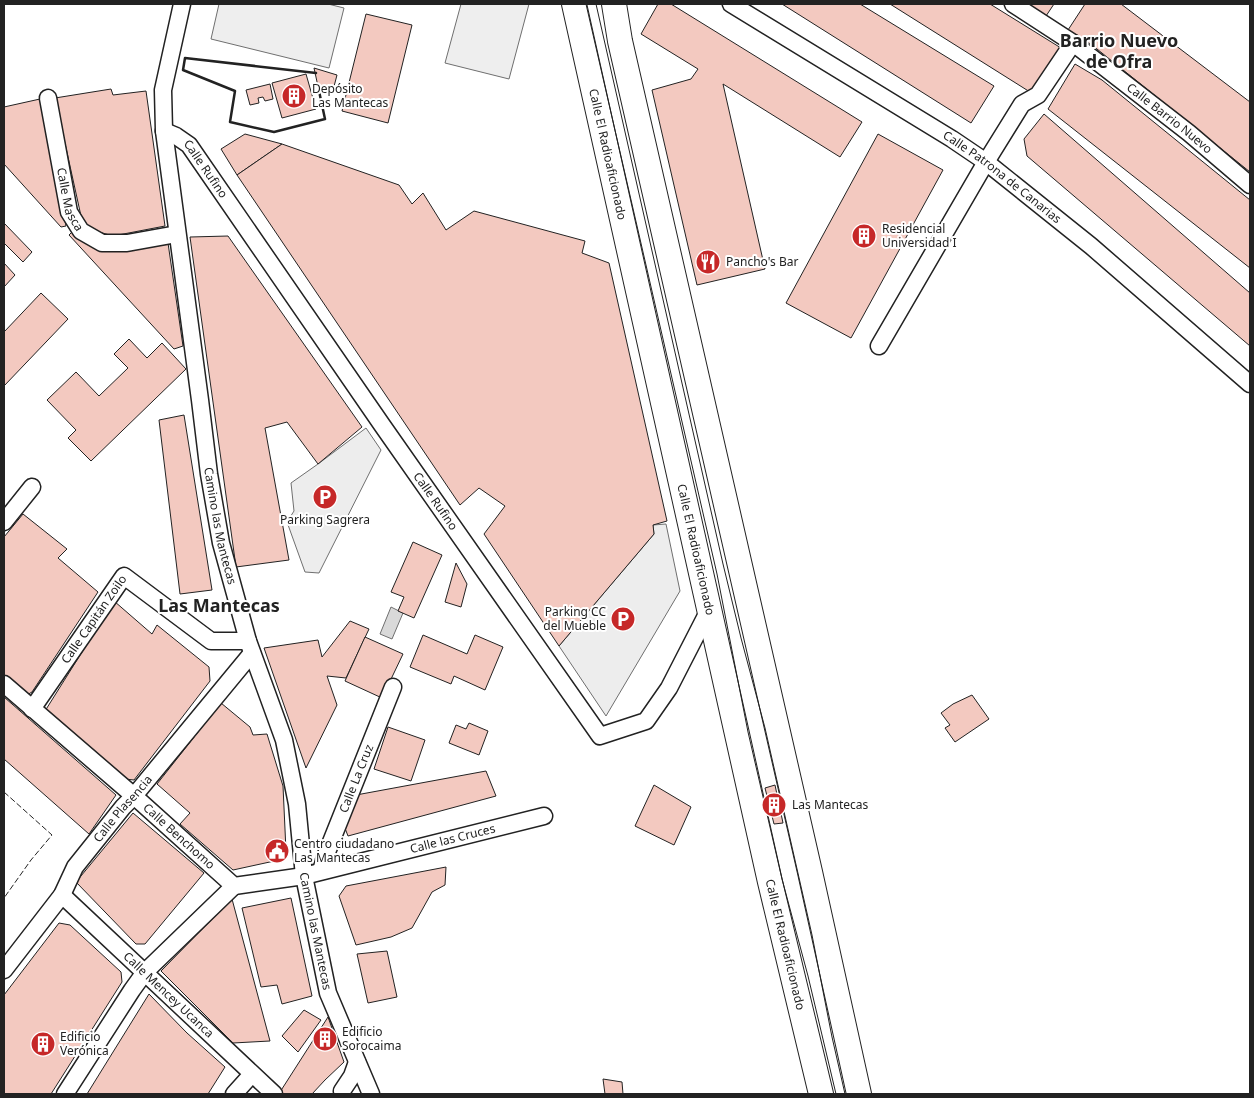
<svg xmlns="http://www.w3.org/2000/svg" width="1254" height="1098" font-family="'Noto Sans',sans-serif">
<style>
.green{fill:#eee;stroke:#6f6f6f}
.parking{fill:#ededed;stroke:#6f6f6f}
.water{fill:#d9d9d9;stroke:#6f6f6f}
.building{fill:#f3c9c0;stroke:#222}
.lines{fill:none;stroke-linecap:round;stroke-linejoin:round}
.street-casing{stroke:#222;stroke-width:19}
.secondary-casing{stroke:#222;stroke-width:26}
.street{stroke:#fff;stroke-width:16}
.secondary{stroke:#fff;stroke-width:24}
.tram{stroke:#222;stroke-width:1}
.fence{stroke:#222;stroke-width:1;stroke-dasharray:6 2.5;stroke-linecap:butt}
.wall{stroke:#222;stroke-width:2.5}
.labels{text-anchor:middle;stroke-width:4;stroke-linejoin:round;paint-order:stroke}
.poi-label{font-size:12px;fill:#222;stroke:#fff;text-anchor:start}
.street-label{font-size:12px;fill:#222;stroke:#fff}
.district-label{font-size:18px;font-weight:bold;fill:#222;stroke:#fff}
</style>
<rect width="100%" height="100%" fill="#fff"/>
<!-- green -->
<g class="green">
<polygon points="219,4 328,4 344,8 329,68 211,39"/>
<polygon points="461,4 529,4 509,79 445,63"/>
</g>
<!-- parking -->
<g class="parking">
<polygon points="366,428 381,450 319,573 305,572 287,522 294,511 291,483 318,464"/>
<polygon points="666,524 680,591 606,716 559,646 654,534 653,525"/>
</g>
<!-- water -->
<polygon class="water" points="391,607 403,613 392,639 380,634"/>
<!-- building -->
<g class="building">
<polygon points="658,4 671,4 862,122 840,157 723,84 765,269 697,285 652,90 691,79 698,69 641,34"/>
<polygon points="782,4 860,4 994,86 971,123"/>
<polygon points="890,4 990,4 1061,48 1030,92"/>
<polygon points="1027,4 1054,4 1046,16"/>
<polygon points="1085,4 1121,4 1250,102 1250,172 1092,45 1068,30"/>
<polygon points="366,14 412,25 388,123 342,111"/>
<polygon points="1075,64 1102,80 1250,200 1250,268 1048,109"/>
<polygon points="314,68 337,75 332,94 319,91"/>
<polygon points="306,74 316,109 282,118 272,83"/>
<polygon points="270,84 273,99 265,101 263,97 258,98 259,103 250,105 246,90"/>
<polygon points="111,89 113,95 146,91 165,226 113,236 99,232 86,225 81,216 55,98"/>
<polygon points="40,99 66,226 61,227 4,164 4,107"/>
<polygon points="1044,114 1250,293 1250,346 1027,156 1024,139"/>
<polygon points="245,134 282,144 237,175 221,149"/>
<polygon points="878,134 943,170 851,338 786,303"/>
<polygon points="282,144 399,185 412,204 423,193 446,230 474,211 585,241 582,253 609,263 667,521 653,525 654,534 559,646 484,534 505,506 479,488 460,505 237,175"/>
<polygon points="4,223 32,252 23,262 4,243"/>
<polygon points="72,232 168,243 183,346 174,349 69,235"/>
<polygon points="228,236 362,427 318,464 287,422 265,428 289,560 236,567 190,237"/>
<polygon points="4,263 15,275 4,287"/>
<polygon points="41,293 68,319 4,386 4,332"/>
<polygon points="129,339 147,358 162,343 186,369 91,461 68,438 76,430 47,400 76,372 99,396 128,368 114,354"/>
<polygon points="184,415 212,590 180,594 159,420"/>
<polygon points="23,514 67,549 58,558 98,592 32,692 25,696 4,677 4,537"/>
<polygon points="413,542 442,555 414,618 398,611 404,597 391,592"/>
<polygon points="456,563 467,584 461,607 445,602"/>
<polygon points="114,601 152,634 157,625 209,667 210,681 134,780 125,779 45,711"/>
<polygon points="350,621 369,629 346,678 327,676 337,705 306,768 264,648 318,640 322,657"/>
<polygon points="423,635 467,654 475,635 503,647 485,690 454,676 451,684 410,667"/>
<polygon points="365,637 403,654 382,698 345,681"/>
<polygon points="972,695 989,719 955,742 945,728 950,725 941,713 953,704"/>
<polygon points="4,697 116,795 89,834 4,759"/>
<polygon points="221,703 250,727 253,735 267,734 283,786 286,851 279,860 233,870 180,824 190,813 157,784"/>
<polygon points="469,723 488,731 479,755 449,743 456,725 466,729"/>
<polygon points="388,727 425,740 411,781 374,769"/>
<polygon points="486,771 496,796 348,836 343,823 356,795"/>
<polygon points="654,785 691,807 674,845 635,826"/>
<polygon points="775,785 783,823 774,824 765,788"/>
<polygon points="133,813 204,873 145,944 136,944 76,882"/>
<polygon points="446,867 445,885 432,892 412,928 391,937 356,945 339,896 346,886"/>
<polygon points="291,898 312,996 282,1004 277,985 261,987 242,908"/>
<polygon points="232,899 270,1041 233,1043 161,971"/>
<polygon points="59,923 70,925 121,972 122,982 51,1094 4,1094 4,995"/>
<polygon points="387,951 397,997 368,1003 357,954"/>
<polygon points="149,994 187,1033 225,1067 208,1094 87,1094"/>
<polygon points="304,1010 321,1020 298,1052 282,1036"/>
<polygon points="328,1017 344,1062 325,1080 312,1094 283,1094 280,1092"/>
<polygon points="603,1079 622,1082 623,1094 605,1094"/>
</g>
<g class="lines">
<defs>
<g id="street">
<path id="s1" d="M182,4L163,90L164,131L200,400L209,474L221,543L248,641L284,740L297,804L304,876L328,993L371,1094"/>
<path id="s2" d="M731,4L952,139L986,162L1091,246L1250,384"/>
<path id="s3" d="M1013,4L1073,43L1189,133L1250,185"/>
<path id="s4" d="M48,98L69,212L81,231L102,243H127L177,234"/>
<path id="s5" d="M164,131L176,136L189,145L382,425L600,736L646,721L669,688L709,610"/>
<polyline points="879,346 986,162 1022,104 1038,95 1073,43"/>
<polyline points="4,522 32,487"/>
<path id="s6" d="M4,684L134,796L234,886L304,876L544,816"/>
<path id="s7" d="M32,709L124,576L211,641H248"/>
<path id="s8" d="M321,871L325,857L393,687"/>
<path id="s9" d="M62,895L274,1094"/>
<path id="s10" d="M4,970L62,895L75,867L123,807L134,796L252,653"/>
<polyline points="342,1091 352,1076 357,1062"/>
<polyline points="65,1094 132,990 145,972 234,886"/>
<polyline points="234,1094 252,1074"/>
</g>
<g id="secondary">
<path id="s11" d="M574,4L770,882L821,1094"/>
<polyline points="614,4 620,41 810,872 859,1094"/>
</g>
</defs>
<!-- street casing -->
<use href="#street" class="street-casing"/>
<!-- secondary casing -->
<use href="#secondary" class="secondary-casing"/>
<!-- street -->
<use href="#street" class="street"/>
<!-- secondary -->
<use href="#secondary" class="secondary"/>
<!-- tram -->
<g class="tram">
<polyline points="586,4 717,574 748,732 782,879 808,976 836,1094"/>
<polyline points="596,4 723,564 741,638 765,728 812,935 832,1037 845,1094"/>
</g>
<!-- fence -->
<polyline class="fence" points="4,792 52,835 31,860 4,898"/>
<!-- wall -->
<polyline class="wall" points="316,73 185,58 183,70 235,91 230,122 274,132 325,119 319,91"/>
</g>
<!-- icons -->
<defs>
<symbol id="building-disc" viewBox="-11 -11 22 22"><circle r="9.5" fill="#c62828" stroke="#fff"/><path d="M-4-6H4V6H1V3H-1V6H-4ZM-2.5-4.3h1.7v1.8h-1.7ZM.8-4.3h1.7v1.8H.8ZM-2.5-1h1.7V.8h-1.7ZM.8-1h1.7V.8H.8Z" fill="#fff"/></symbol>
<symbol id="restaurant-disc" viewBox="-11 -11 22 22"><circle r="9.5" fill="#c62828" stroke="#fff"/><path d="M-5-6h1v4h1v-4h1v4h1v-4h1v5L-1.5 .5V6h-2V.5L-5-1ZM5-6V6H3V1.5H1.5Q1.5-4 5-6Z" fill="#fff"/></symbol>
<symbol id="parking-disc" viewBox="-11 -11 22 22"><circle r="9.5" fill="#c62828" stroke="#fff"/><path d="M-3.5-5.5H1a3.5 3.5 0 0 1 0 7H-1V5.5H-3.5ZM-1-3.4V-.6H.8a1.4 1.4 0 0 0 0-2.8Z" fill="#fff"/></symbol>
<symbol id="civic-disc" viewBox="-11 -11 22 22"><circle r="9.5" fill="#c62828" stroke="#fff"/><path d="M-.6-6.5H3V-4.5H.6V-3L4-1V1h2V6H-6V1h2V-1L-.6-3ZM-1.2 2.5V6h2.4V2.5Z" fill="#fff"/></symbol>
</defs>
<g fill-rule="evenodd">
<use href="#building-disc" x="280" y="82" width="28" height="28"/>
<use href="#building-disc" x="850" y="222" width="28" height="28"/>
<use href="#restaurant-disc" x="694" y="248" width="28" height="28"/>
<use href="#parking-disc" x="311" y="483" width="28" height="28"/>
<use href="#parking-disc" x="609" y="605" width="28" height="28"/>
<use href="#building-disc" x="760" y="791" width="28" height="28"/>
<use href="#civic-disc" x="263" y="837" width="28" height="28"/>
<use href="#building-disc" x="311" y="1025" width="28" height="28"/>
<use href="#building-disc" x="29" y="1030" width="28" height="28"/>
</g>
<g class="labels">
<!-- poi labels -->
<g class="poi-label">
<text x="312" y="93">Depósito<tspan x="312" dy="14">Las Mantecas</tspan></text>
<text x="882" y="233">Residencial<tspan x="882" dy="14">Universidad I</tspan></text>
<text x="726" y="266">Pancho's Bar</text>
<text x="325" y="524" text-anchor="middle">Parking Sagrera</text>
<text x="606" y="616" text-anchor="end">Parking CC<tspan x="606" dy="14">del Mueble</tspan></text>
<text x="792" y="809">Las Mantecas</text>
<text x="294" y="848">Centro ciudadano<tspan x="294" dy="14">Las Mantecas</tspan></text>
<text x="342" y="1036">Edificio<tspan x="342" dy="14">Sorocaima</tspan></text>
<text x="60" y="1041">Edificio<tspan x="60" dy="14">Verónica</tspan></text>
</g>
<!-- street labels -->
<g class="street-label">
<text dy="4" stroke="none"><textPath href="#s3" startOffset="194">Calle Barrio Nuevo</textPath></text>
<text dy="4" stroke="none"><textPath href="#s11" startOffset="154">Calle El Radioaficionado</textPath></text>
<text dy="4" stroke="none"><textPath href="#s5" startOffset="58">Calle Rufino</textPath></text>
<text dy="4" stroke="none"><textPath href="#s2" startOffset="322">Calle Patrona de Canarias</textPath></text>
<text dy="4" stroke="none"><textPath href="#s4" startOffset="104">Calle Masca</textPath></text>
<text dy="4" stroke="none"><textPath href="#s5" startOffset="462">Calle Rufino</textPath></text>
<text dy="4" stroke="none"><textPath href="#s1" startOffset="528">Camino las Mantecas</textPath></text>
<text dy="4" stroke="none"><textPath href="#s11" startOffset="559">Calle El Radioaficionado</textPath></text>
<text dy="4" stroke="none"><textPath href="#s7" startOffset="109">Calle Capitán Zoilo</textPath></text>
<text dy="4" stroke="none"><textPath href="#s8" startOffset="99">Calle La Cruz</textPath></text>
<text dy="4" stroke="none"><textPath href="#s10" startOffset="201">Calle Plasencia</textPath></text>
<text dy="4" stroke="none"><textPath href="#s6" startOffset="232">Calle Benchomo</textPath></text>
<text dy="4" stroke="none"><textPath href="#s6" startOffset="530">Calle las Cruces</textPath></text>
<text dy="4" stroke="none"><textPath href="#s1" startOffset="946">Camino las Mantecas</textPath></text>
<text dy="4" stroke="none"><textPath href="#s11" startOffset="964">Calle El Radioaficionado</textPath></text>
<text dy="4" stroke="none"><textPath href="#s9" startOffset="146">Calle Mencey Ucanca</textPath></text>
</g>
<!-- district labels -->
<g class="district-label">
<text x="1119" y="47">Barrio Nuevo<tspan x="1119" dy="21">de Ofra</tspan></text>
<text x="219" y="612">Las Mantecas</text>
</g>
</g>
<!-- border -->
<rect width="1254" height="1098" fill="none" stroke="#222222" stroke-width="10"/>
</svg>
